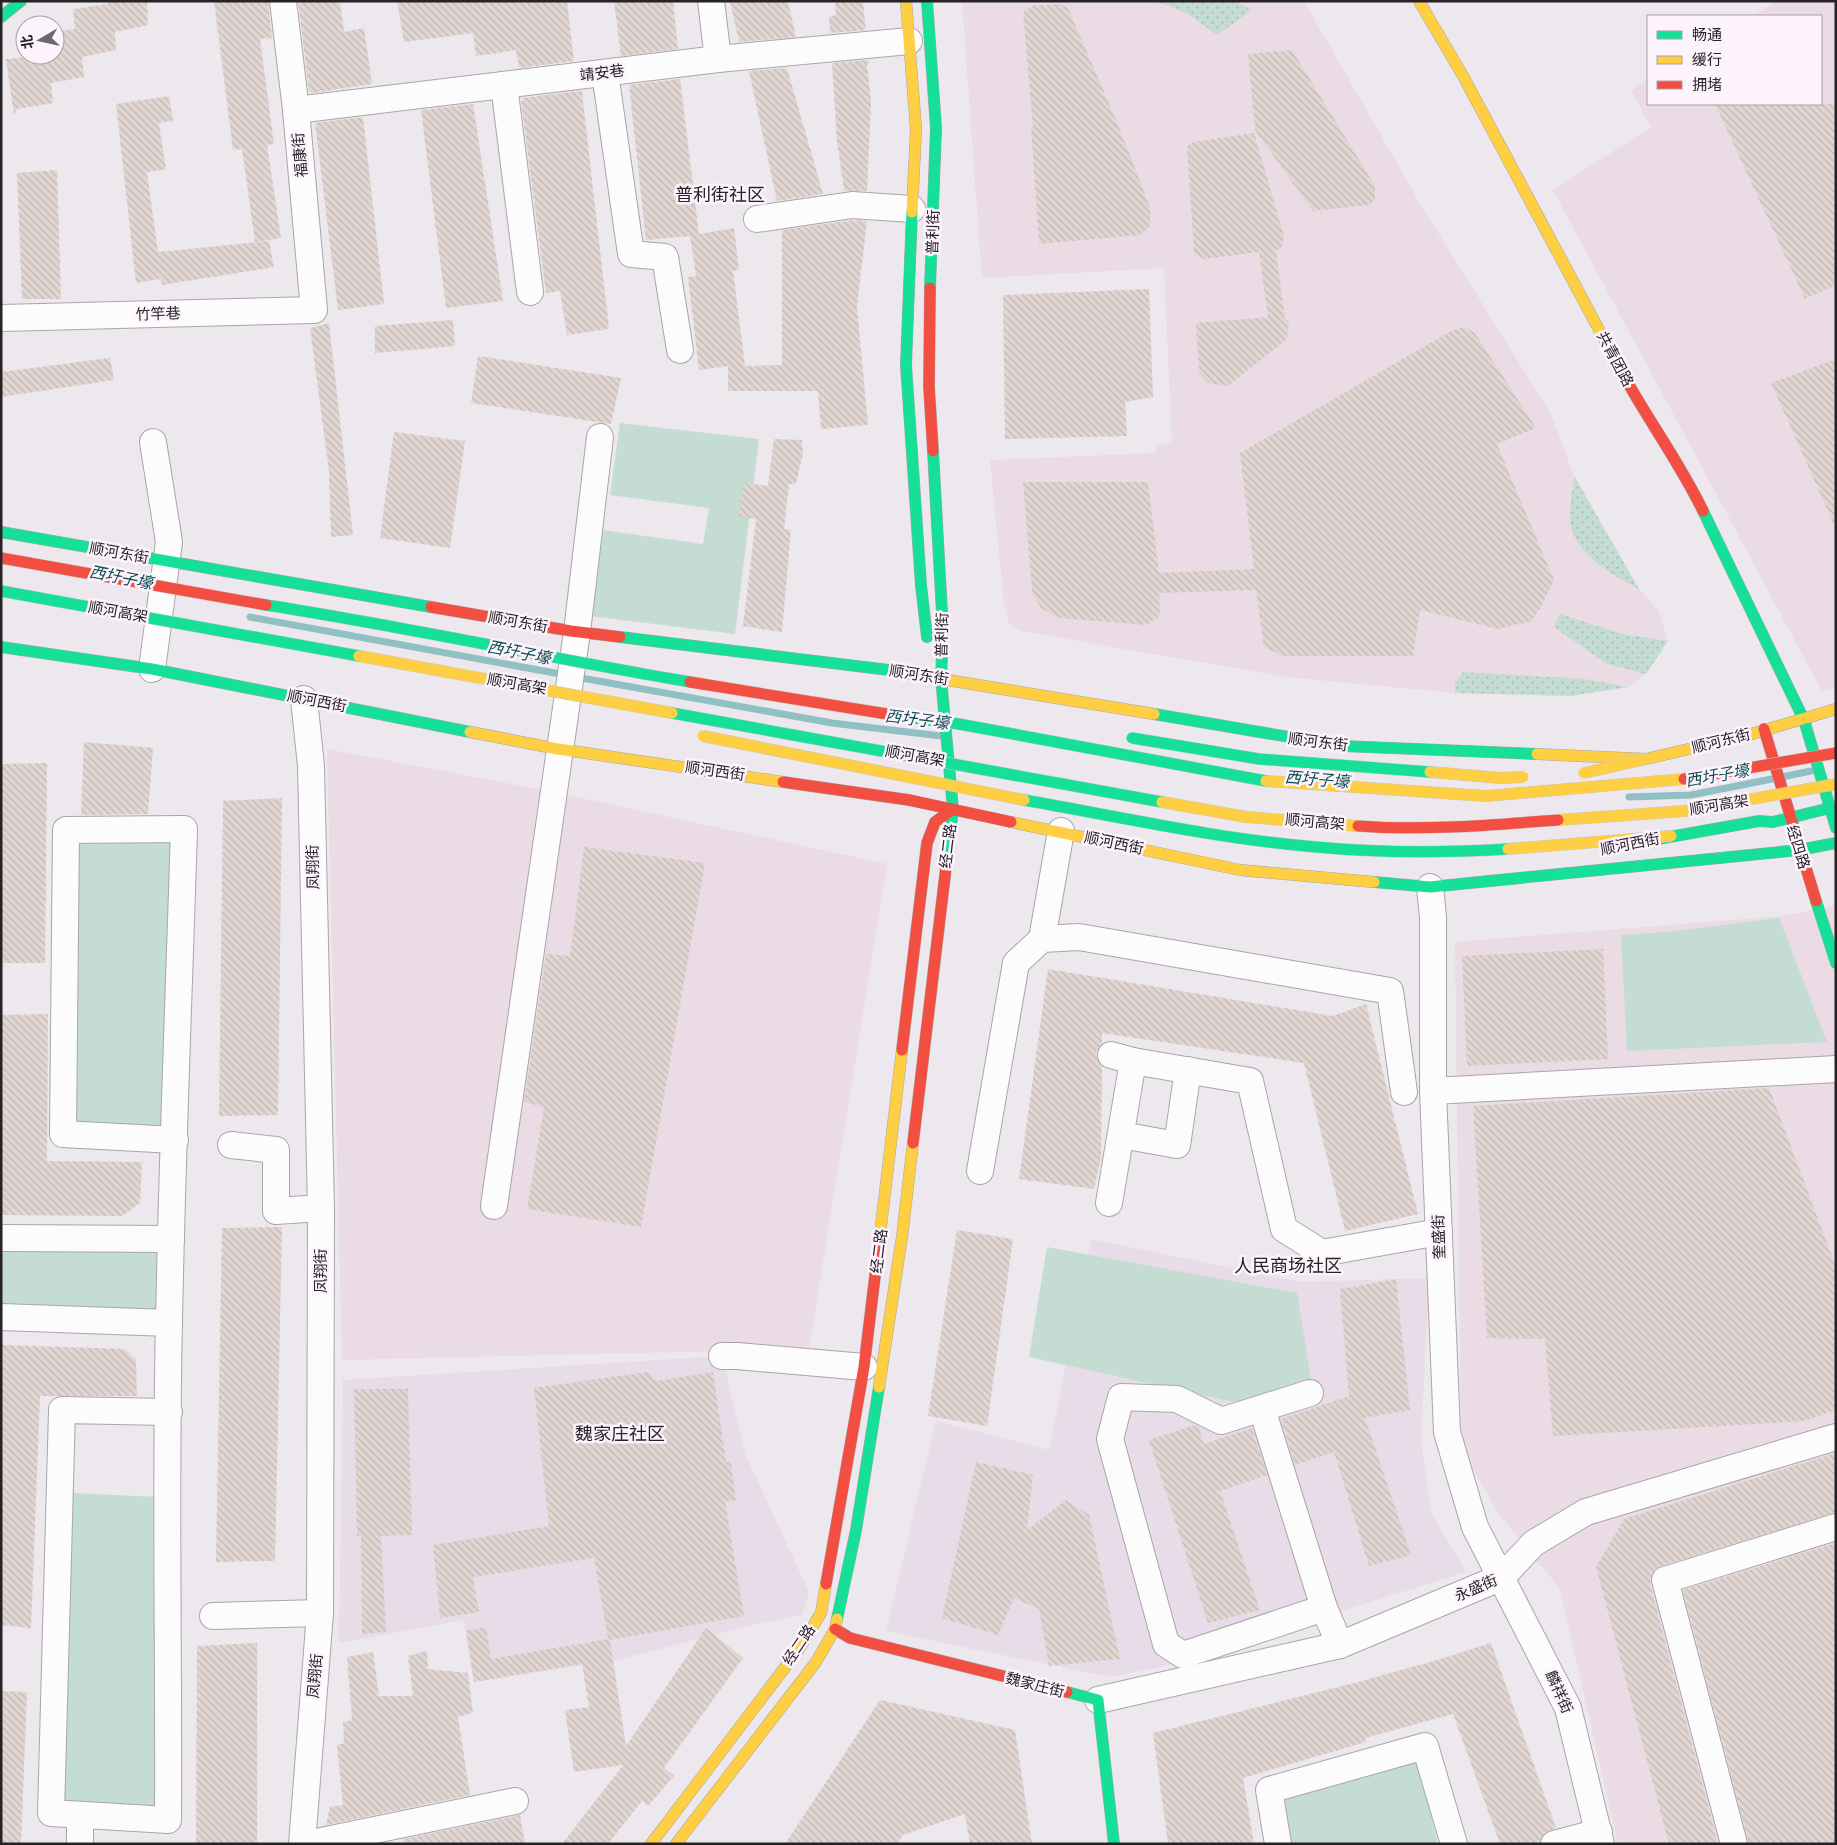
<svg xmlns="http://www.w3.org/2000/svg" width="1837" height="1845" font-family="Barlow,'Noto Sans SC',sans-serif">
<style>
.commercial{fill:#eadbe5}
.education{fill:#e7dce8}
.grass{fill:url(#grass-dots)}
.park{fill:#c4dcd1}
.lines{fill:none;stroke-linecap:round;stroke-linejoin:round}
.stream{stroke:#91c0c4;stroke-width:7}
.building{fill:url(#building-back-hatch)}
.street-casing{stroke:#a9a5a9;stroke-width:28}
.fast-casing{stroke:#a9a5a9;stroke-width:12}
.slow-casing{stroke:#a9a5a9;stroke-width:12}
.jam-casing{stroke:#a9a5a9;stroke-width:12}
.street{stroke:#fcfcfc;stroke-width:26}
.fast{stroke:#16e098;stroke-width:11}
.slow{stroke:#ffcf43;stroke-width:11}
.jam{stroke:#f24e42;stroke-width:11}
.fast-bridge-casing{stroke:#c9c7c9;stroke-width:12;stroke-linecap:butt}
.slow-bridge-casing{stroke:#c9c7c9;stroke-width:12;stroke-linecap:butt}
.jam-bridge-casing{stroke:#c9c7c9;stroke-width:12;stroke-linecap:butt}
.fast-bridge{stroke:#16e098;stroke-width:11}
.slow-bridge{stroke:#ffcf43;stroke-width:11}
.jam-bridge{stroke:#f24e42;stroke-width:11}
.labels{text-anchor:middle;stroke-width:5;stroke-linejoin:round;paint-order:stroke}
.street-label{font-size:15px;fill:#262326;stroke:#fdf3fd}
.water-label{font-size:16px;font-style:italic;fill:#0b4b4e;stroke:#fdf3fd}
.quarter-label{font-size:18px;fill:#262326;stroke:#fdf3fd}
</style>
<defs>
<pattern id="grass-dots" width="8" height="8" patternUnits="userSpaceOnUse" patternTransform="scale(1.25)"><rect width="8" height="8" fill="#c4dcd1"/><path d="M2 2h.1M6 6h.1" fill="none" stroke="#a8bcb3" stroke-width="1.8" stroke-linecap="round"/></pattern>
<pattern id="building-back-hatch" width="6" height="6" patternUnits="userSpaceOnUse" patternTransform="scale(1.25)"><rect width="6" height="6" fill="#e1d6d2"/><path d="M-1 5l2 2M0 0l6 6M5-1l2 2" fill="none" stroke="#c1b7b4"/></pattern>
</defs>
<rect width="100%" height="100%" fill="#ede8ed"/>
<!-- commercial -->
<g class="commercial">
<polygon points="962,1 1304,1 1422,207 1551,414 1574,476 1639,589 1659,611 1668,641 1646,674 1628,687 1570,696 1455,693 1286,677 1021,631 1009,623 1004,602 990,460 1157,453 1156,445 1172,442 1164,268 982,278"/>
<polygon points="1777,1 1836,1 1836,687 1822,691 1553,190 1651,127 1631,91 1648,80 1648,104 1821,104 1821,16 1753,16"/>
<polygon points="327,749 553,792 887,864 809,1349 342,1360"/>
<polygon points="1836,905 1836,1844 1618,1844 1560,1589 1500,1515 1461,1450 1455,942 1783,916"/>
</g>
<!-- education -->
<g class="education">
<polygon points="1091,1239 1299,1282 1429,1278 1421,1439 1431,1513 1466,1572 1162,1667 1109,1677 886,1631 936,1421 1049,1450"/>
<polygon points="722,1356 745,1454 809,1592 802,1615 756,1624 617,1660 474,1682 464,1620 339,1643 343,1380"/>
</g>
<!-- grass -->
<g class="grass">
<polygon points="1155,1 1234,1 1252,10 1217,35 1187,13"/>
<path d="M1574,476L1639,589C1613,575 1572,554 1570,519C1569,506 1573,490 1574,476Z"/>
<polygon points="1560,614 1622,634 1668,641 1646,674 1607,664 1554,627"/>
<polygon points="1463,672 1585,679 1628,687 1570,696 1455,693 1455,683"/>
</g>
<!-- park -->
<g class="park">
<polygon points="620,423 759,439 735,634 590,616 602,530 703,544 709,508 610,495"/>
<polygon points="174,842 165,1131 76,1121 77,844"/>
<polygon points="1779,918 1827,1042 1627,1051 1621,935 1667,932"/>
<polygon points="1,1245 159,1250 156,1310 1,1307"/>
<polygon points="1047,1247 1297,1293 1311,1379 1238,1403 1029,1357"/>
<polygon points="71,1493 159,1497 159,1811 60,1804"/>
<polygon points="1417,1757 1438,1844 1288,1844 1280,1797"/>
</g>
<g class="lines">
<!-- stream -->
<g class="stream">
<polyline points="250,617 566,675"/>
<polyline points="576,677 832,723 941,736"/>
<polyline points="1782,777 1811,771"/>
<polyline points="1629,797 1691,795 1772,779"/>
</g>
</g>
<!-- building -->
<g class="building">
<polygon points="108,1 147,1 148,25 115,32 116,50 82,57 84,77 51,83 53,103 17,109 14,115 6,59 55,55 55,31 75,29 73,9 108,4"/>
<polygon points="214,1 268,1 272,38 260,39 274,144 267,145 281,238 255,242 242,149 233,150"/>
<polygon points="298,1 340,1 344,32 364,28 372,84 312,93 309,91"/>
<polygon points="397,1 567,1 574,61 519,68 516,50 476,56 473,33 404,42"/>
<polygon points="614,1 673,1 678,49 621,56"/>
<polygon points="730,1 788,1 796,37 739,42"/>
<polygon points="835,1 863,1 866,30 830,33 829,17 836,15"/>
<polygon points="1060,4 1068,8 1116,120 1150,207 1150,226 1140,235 1039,244 1031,127 1033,127 1023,13 1032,6"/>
<polygon points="1292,50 1375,186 1375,198 1370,205 1313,211 1255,130 1248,54"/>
<polygon points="869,60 870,63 867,64 871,102 867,191 844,191 837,141 832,63"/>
<polygon points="787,68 823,194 777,201 749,71"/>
<polygon points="680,79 699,234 734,228 739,270 733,271 745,366 782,365 782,230 853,220 867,221 857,307 868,425 821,429 818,391 728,391 728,366 699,370 688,277 696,276 690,236 646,240 629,85"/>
<polygon points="577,91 582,92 609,329 567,335 560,291 546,293 521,101 523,101 523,98"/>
<polygon points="169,96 173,121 159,123 166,169 147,172 158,252 269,241 274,267 162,285 161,279 136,283 116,104"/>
<polygon points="473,104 503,301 446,308 421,110"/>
<polygon points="1715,104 1836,104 1836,285 1805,299"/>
<polygon points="363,117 384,304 338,310 315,123"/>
<polygon points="1254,133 1284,236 1281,249 1276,250 1285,319 1289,322 1287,339 1228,386 1208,383 1199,373 1196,323 1268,317 1259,252 1204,259 1194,253 1187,146 1194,142"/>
<polygon points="57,170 61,299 22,299 17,173"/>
<polygon points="1149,289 1153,397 1125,402 1127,436 1005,439 1003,295"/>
<polygon points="453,320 455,346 375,353 375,326"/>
<polygon points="329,323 353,535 331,537 329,471 310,328"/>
<polygon points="1464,327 1475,333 1536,428 1497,444 1554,580 1541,607 1531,621 1497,629 1420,610 1413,656 1283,656 1264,647 1256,590 1159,593 1160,616 1147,625 1059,618 1041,608 1032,592 1023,482 1148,482 1159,573 1254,569 1240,453 1451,331"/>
<polygon points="478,356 621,378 611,424 471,403"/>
<polygon points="110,358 114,380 1,397 1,372"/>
<polygon points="1836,359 1836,529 1771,383"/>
<polygon points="394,432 465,441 450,548 380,538"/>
<polygon points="774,439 802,440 803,453 796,484 789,484 784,529 791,530 782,632 743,626 756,519 738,516 744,483 768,486"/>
<polygon points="84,742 153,748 148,814 81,815"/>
<polygon points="47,763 45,963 1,963 1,764"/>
<polygon points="282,798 278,1115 219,1116 223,801"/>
<polygon points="584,847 705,863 641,1227 527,1209 544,1107 524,1102 546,954 570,956"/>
<polygon points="1603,949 1608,1059 1467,1066 1462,956"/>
<polygon points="1048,969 1333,1016 1366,1004 1418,1214 1345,1231 1304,1063 1102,1033 1102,1043 1096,1052 1097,1059 1102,1066 1101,1157 1094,1189 1019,1179"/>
<polygon points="48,1014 47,1161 142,1162 140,1203 122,1216 1,1215 1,1015"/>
<polygon points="1769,1088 1836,1267 1836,1410 1804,1421 1553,1436 1545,1339 1487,1338 1473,1106"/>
<polygon points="282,1227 275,1561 216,1562 222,1228"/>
<polygon points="957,1230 1013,1239 987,1426 928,1416"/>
<polygon points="1396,1279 1410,1410 1365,1418 1411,1555 1369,1566 1334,1452 1295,1465 1281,1419 1349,1396 1340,1289"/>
<polygon points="1,1345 125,1349 136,1360 137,1396 40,1396 31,1628 1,1625"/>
<polygon points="647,1372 657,1381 713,1372 726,1462 731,1462 736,1500 725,1501 744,1616 610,1640 626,1746 706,1628 743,1658 664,1768 674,1776 648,1806 642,1801 608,1844 562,1844 623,1765 574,1772 565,1710 589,1707 582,1664 474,1682 466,1631 486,1627 491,1659 608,1639 594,1558 473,1577 479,1612 440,1618 433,1545 549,1526 534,1388"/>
<polygon points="354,1389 408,1389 412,1535 381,1536 386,1632 362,1634 361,1536 357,1536"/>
<polygon points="1195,1425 1198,1426 1204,1444 1252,1428 1267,1475 1220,1491 1260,1610 1208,1623 1149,1440"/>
<polygon points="1836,1453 1836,1512 1661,1566 1655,1569 1651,1576 1650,1584 1718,1844 1669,1844 1596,1567 1624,1519"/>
<polygon points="976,1462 1033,1475 1027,1530 1066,1500 1089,1515 1120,1659 1049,1666 1039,1609 1014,1598 998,1635 942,1618"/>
<polygon points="1836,1543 1836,1844 1749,1844 1683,1590"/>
<polygon points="257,1643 257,1844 196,1844 197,1646"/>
<polygon points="1491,1643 1556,1828 1544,1833 1539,1844 1500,1844 1453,1714 1365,1738 1366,1742 1243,1778 1254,1844 1168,1844 1153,1733 1358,1682 1437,1660"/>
<polygon points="427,1651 428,1669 468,1673 473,1713 458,1717 470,1795 326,1825 330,1807 343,1805 337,1745 344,1743 343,1722 352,1720 347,1657 373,1652 379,1696 413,1696 408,1656"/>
<polygon points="1,1691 27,1692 21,1844 1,1844"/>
<polygon points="880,1700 1015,1730 1032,1844 970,1844 965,1814 903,1835 897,1844 785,1844"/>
<polygon points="520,1815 525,1844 404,1844 404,1839"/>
</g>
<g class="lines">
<defs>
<g id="street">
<polyline points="711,1 718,59"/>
<polyline points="605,73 631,254 665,257 680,350"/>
<polyline points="504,85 530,292"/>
<polyline points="296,110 718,59 909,41"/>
<polyline points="757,219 852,205 912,209"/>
<polyline points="1,318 314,310 296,110 283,1"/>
<polyline points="152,669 169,542 153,442"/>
<polyline points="1430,887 1433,917 1433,1091 1447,1432 1475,1527 1568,1708 1601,1844"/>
<polyline points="1042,939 1061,831"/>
<polyline points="1111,1055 1133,1061"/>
<polyline points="1433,1091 1836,1069"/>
<polyline points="1121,1135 1177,1145 1188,1070"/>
<polyline points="231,1145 276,1150 276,1211 321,1208"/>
<polyline points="980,1171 1016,963 1042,939 1079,937 1390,991 1404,1092"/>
<polyline points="1109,1203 1133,1061 1250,1081 1284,1229 1322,1253 1439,1232"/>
<polyline points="494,1206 577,632 600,437"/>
<polyline points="1,1238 171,1239"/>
<polyline points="1,1317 169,1323"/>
<polyline points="722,1356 737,1356 864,1367"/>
<polyline points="1310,1393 1221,1421 1177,1399 1121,1397 1110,1439 1166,1644 1183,1655 1324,1608"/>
<polyline points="1262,1409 1324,1608 1340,1645"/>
<path d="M169,1412L62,1410L51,1813L168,1820C169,1654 165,1488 169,1322C172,1157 179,993 184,829L66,830L63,1134L175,1140"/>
<polyline points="213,1616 320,1613"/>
<polyline points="1098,1700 1340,1645 1502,1577 1534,1543 1586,1512 1836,1437"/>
<polyline points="80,1815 80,1844"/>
<polyline points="302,1844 320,1613 321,1208 311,766 304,699"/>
<polyline points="307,1844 515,1801"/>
<polyline points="1278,1844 1269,1790 1425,1746 1454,1844"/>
<polyline points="1554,1844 1599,1832"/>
<polyline points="1734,1844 1665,1580 1836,1527"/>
</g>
<g id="fast">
<polyline points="927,1 936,128 930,288"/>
<polyline points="1,17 21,1"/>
<polyline points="912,212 906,365 921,585 927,637"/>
<polyline points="933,451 943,631 941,678 953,809 947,859"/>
<polyline points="1703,511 1804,720 1836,828"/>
<polyline points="1,532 431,607"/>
<polyline points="620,637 889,670 935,678"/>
<polyline points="1,647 152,669 470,732"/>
<polyline points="1154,714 1342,746 1537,754"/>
<polyline points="1647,841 1759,821 1773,822 1830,808"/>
<polyline points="1374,882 1430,887 1799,850 1836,843"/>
<polyline points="1816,901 1836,963"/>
<polyline points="837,1619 856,1530 879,1387"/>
<polyline points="1067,1692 1098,1700 1114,1844"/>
</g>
<g id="slow">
<polyline points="906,1 916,129 912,212"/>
<polyline points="1419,1 1463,76 1619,367"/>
<polyline points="935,678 1154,714"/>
<polyline points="470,732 558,749 783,782"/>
<polyline points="1537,754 1646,759 1748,735 1836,709"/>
<polyline points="1011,822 1240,870 1374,882"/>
<polyline points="878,1251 902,1050"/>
<polyline points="879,1387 902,1237 913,1143"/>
<polyline points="651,1844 799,1649 821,1613 826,1584"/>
<polyline points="676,1844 816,1662 835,1629 837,1619"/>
</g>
<g id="jam">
<polyline points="930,288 929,387 933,451"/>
<path d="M1619,367C1645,416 1679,461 1703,511"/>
<polyline points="431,607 571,631 620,637"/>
<polyline points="1764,729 1816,901"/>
<polyline points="783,782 909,800 1011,822"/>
<polyline points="902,1050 927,843 935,822 953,809"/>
<polyline points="913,1143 947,859"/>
<polyline points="826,1584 864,1367 878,1251"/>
<polyline points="835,1629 850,1638 1067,1692"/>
</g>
</defs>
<!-- street casing -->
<use href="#street" class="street-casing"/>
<!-- fast casing -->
<use href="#fast" class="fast-casing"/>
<!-- slow casing -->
<use href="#slow" class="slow-casing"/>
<!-- jam casing -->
<use href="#jam" class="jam-casing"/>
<!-- street -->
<use href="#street" class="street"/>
<!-- fast -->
<use href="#fast" class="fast"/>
<!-- slow -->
<use href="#slow" class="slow"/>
<!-- jam -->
<use href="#jam" class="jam"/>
<defs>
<g id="fast-bridge">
<polyline points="1,591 359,656"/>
<path d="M266,605C408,627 548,658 690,682"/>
<polyline points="672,713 1162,802"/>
<polyline points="893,715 959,724 1266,781"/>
<polyline points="1132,738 1259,759 1430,772"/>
<path d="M1024,800C1121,817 1218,839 1316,847C1380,853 1444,853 1508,849"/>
</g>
<g id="slow-bridge">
<polyline points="359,656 672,713"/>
<polyline points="703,736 1024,800"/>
<polyline points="1430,772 1501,778 1523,777"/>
<polyline points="1584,773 1646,759"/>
<polyline points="1266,781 1486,796 1684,779"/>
<polyline points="1162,802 1246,817 1358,826"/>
<polyline points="1558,820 1685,811 1836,784"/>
<polyline points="1508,849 1671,836"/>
</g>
<g id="jam-bridge">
<polyline points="1,558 266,605"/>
<polyline points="690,682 893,715"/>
<polyline points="1684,779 1836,753"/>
<path d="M1358,826C1424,831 1492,825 1558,820"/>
</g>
</defs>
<!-- fast-bridge casing -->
<use href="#fast-bridge" class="fast-bridge-casing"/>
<!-- slow-bridge casing -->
<use href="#slow-bridge" class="slow-bridge-casing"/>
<!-- jam-bridge casing -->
<use href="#jam-bridge" class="jam-bridge-casing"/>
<!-- fast-bridge -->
<use href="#fast-bridge" class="fast-bridge"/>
<!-- slow-bridge -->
<use href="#slow-bridge" class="slow-bridge"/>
<!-- jam-bridge -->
<use href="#jam-bridge" class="jam-bridge"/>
</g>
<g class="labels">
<!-- street labels -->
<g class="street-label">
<text transform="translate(602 73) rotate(-7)" y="5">靖安巷</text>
<text transform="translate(300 155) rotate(-95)" y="5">福康街</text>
<text transform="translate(933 232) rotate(-88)" y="5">普利街</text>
<text transform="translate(158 314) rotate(-2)" y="5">竹竿巷</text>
<text transform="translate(1615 359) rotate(62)" y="5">共青团路</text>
<text transform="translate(119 553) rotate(10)" y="5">顺河东街</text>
<text transform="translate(118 612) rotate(10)" y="5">顺河高架</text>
<text transform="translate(518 622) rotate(10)" y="5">顺河东街</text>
<text transform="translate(942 635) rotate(-89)" y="5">普利街</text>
<text transform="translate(919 675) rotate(9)" y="5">顺河东街</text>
<text transform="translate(517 684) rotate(10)" y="5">顺河高架</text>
<text transform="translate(317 701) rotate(11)" y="5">顺河西街</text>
<text transform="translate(1721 741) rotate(-14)" y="5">顺河东街</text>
<text transform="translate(1318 742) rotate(7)" y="5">顺河东街</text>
<text transform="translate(915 756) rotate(10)" y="5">顺河高架</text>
<text transform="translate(715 771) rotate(8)" y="5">顺河西街</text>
<text transform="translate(1719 805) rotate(-9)" y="5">顺河高架</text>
<text transform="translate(1315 822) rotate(5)" y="5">顺河高架</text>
<text transform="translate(1114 843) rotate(12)" y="5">顺河西街</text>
<text transform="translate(1630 844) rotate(-11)" y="5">顺河西街</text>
<text transform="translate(948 846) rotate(-83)" y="5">经二路</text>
<text transform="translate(1798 847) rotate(73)" y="5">经四路</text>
<text transform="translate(313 867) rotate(-91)" y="5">凤翔街</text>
<text transform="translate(1439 1237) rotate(-92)" y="5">奎盛街</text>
<text transform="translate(879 1251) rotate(-83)" y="5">经二路</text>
<text transform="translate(321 1271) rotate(-90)" y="5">凤翔街</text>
<text transform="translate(1476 1588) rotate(-23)" y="5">永盛街</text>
<text transform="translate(799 1645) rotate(-56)" y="5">经二路</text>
<text transform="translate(315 1676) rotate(-85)" y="5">凤翔街</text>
<text transform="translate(1035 1685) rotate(14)" y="5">魏家庄街</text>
<text transform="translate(1559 1692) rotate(66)" y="5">麟祥街</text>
</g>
<!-- water labels -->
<g class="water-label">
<text transform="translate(121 577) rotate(11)" y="6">西圩子壕</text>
<text transform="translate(519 652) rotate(11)" y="6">西圩子壕</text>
<text transform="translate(917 719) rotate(7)" y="6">西圩子壕</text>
<text transform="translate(1717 775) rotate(-10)" y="6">西圩子壕</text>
<text transform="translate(1317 779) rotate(5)" y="6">西圩子壕</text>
</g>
<!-- quarter labels -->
<g class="quarter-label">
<text x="720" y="201">普利街社区</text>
<text x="1288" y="1272">人民商场社区</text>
<text x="620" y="1440">魏家庄社区</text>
</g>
</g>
<!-- border -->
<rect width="1837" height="1845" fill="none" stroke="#262326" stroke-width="5"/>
<!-- legend -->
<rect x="1647" y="15" width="175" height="90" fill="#fdf3fd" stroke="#a7a0a7"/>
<rect x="1657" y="31" width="25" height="8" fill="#16e098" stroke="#a7a0a7"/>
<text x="1692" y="40" font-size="15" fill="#262326">畅通</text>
<rect x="1657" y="56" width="25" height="8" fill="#ffcf43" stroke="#a7a0a7"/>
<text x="1692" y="65" font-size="15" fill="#262326">缓行</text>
<rect x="1657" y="81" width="25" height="8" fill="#f24e42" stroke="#a7a0a7"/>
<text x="1692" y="90" font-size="15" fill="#262326">拥堵</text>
<!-- north arrow -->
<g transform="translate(40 40) rotate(261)"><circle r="24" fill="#fdf3fd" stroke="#a7a0a7"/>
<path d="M0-4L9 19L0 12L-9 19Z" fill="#6c686c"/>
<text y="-8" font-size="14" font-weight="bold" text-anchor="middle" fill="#262326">北</text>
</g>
</svg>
